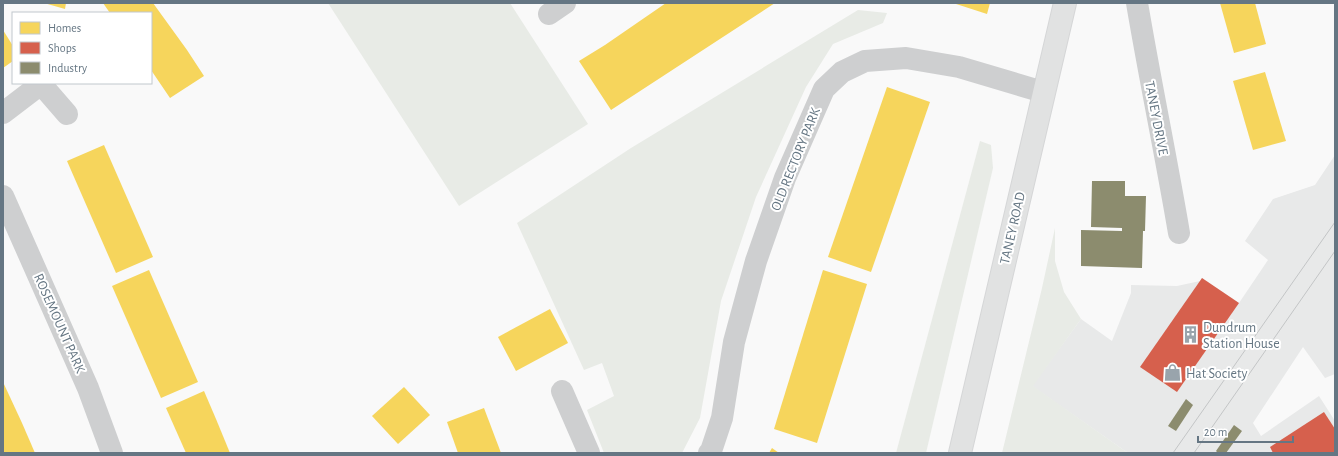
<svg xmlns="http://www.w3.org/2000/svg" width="1338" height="456" font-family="'Alegreya Sans',sans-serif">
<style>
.built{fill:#e8e9e9}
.green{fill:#e8ebe6}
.homes{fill:#f6d55c}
.shops{fill:#d6604d}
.industry{fill:#8c8c6e}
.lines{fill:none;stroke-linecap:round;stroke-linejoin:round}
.major-casing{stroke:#d5d6d7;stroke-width:24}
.minor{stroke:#cecfd0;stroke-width:22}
.major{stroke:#e1e2e2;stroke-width:22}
.tram{stroke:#c3c5c6;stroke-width:1}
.labels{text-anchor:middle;stroke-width:4;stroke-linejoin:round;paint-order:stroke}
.street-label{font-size:14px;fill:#657683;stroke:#fff}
.poi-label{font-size:14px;fill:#657683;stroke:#fff;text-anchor:start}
</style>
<rect width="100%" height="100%" fill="#f9f9f9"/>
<!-- built -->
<polygon class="built" points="1335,155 1335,374 1325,378 1303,347 1253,423 1261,436 1319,396 1335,421 1335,453 1128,453 1032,386 1081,319 1112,341 1131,293 1131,285 1177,286 1200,281 1202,278 1239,303 1268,260 1245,241 1273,199 1315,185"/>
<!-- green -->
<g class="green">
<polygon points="328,3 510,3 588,124 459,206"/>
<polygon points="858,10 887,13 883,23 833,44 806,87 756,197 721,301 700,418 682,453 604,453 587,410 614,396 602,363 584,370 517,223 631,148"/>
<polygon points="980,141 991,145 993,168 926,453 896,453"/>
<polygon points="1055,228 1055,261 1064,292 1081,319 1033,386 1128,453 1002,453 1042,288"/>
</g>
<!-- homes -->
<g class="homes">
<polygon points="44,3 66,3 65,9"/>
<polygon points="103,3 153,3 187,50 204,76 170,98 151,70 151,13 110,13"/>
<polygon points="666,3 775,3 611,110 579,61 605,45"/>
<polygon points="953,3 990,3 987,14"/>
<polygon points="1220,3 1255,3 1266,44 1234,53"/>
<polygon points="3,30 13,46 13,61 3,68"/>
<polygon points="1265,72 1286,141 1253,150 1233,81"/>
<polygon points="887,87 930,102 871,272 828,257"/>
<polygon points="104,145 153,257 116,273 67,161"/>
<polygon points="149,270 198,382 161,398 112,286"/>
<polygon points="823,270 867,284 817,443 774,429"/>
<polygon points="550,309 568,343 516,371 498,337"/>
<polygon points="3,382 22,423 35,453 3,453"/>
<polygon points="404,387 430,415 398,444 372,416"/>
<polygon points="204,391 216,419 230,453 186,453 166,408"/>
<polygon points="484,408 501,453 458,453 447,422"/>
<polygon points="772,448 779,453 769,453"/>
</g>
<!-- shops -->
<g class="shops">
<polygon points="1202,278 1239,303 1177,392 1140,367"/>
<polygon points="1324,412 1335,429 1335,453 1273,453 1270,447"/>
</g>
<!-- industry -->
<g class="industry">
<polygon points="1092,181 1125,181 1125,196 1146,196 1145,231 1143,231 1142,268 1081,266 1081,230 1122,231 1122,228 1091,227"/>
<polygon points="1186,399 1193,405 1176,431 1168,426"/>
<polygon points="1234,425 1242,431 1226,453 1218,453 1216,451"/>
</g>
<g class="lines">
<defs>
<polyline id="major" points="960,453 1065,3"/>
</defs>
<!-- major casing -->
<use href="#major" class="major-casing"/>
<!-- minor -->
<g class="minor">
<path d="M1137,3C1150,80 1166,156 1179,233"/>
<polyline points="549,14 565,3"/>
<polyline points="3,113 41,84 67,114"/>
<polyline points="3,196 88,388 112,453"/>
<polyline points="562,391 589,453"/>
<polyline points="709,453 711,451 722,418 734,342 756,261 785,178 824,89 842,72 865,61 906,58 959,67 1043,92"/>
</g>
<!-- major -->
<use href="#major" class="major"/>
<!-- tram -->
<g class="tram">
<polyline points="1173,453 1335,222"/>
<polyline points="1194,453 1335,251"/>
</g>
</g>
<!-- icons -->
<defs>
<symbol id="building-bare" viewBox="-9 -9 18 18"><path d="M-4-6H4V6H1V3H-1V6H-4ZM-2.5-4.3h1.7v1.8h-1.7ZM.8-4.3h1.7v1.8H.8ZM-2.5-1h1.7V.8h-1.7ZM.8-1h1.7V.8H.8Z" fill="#99a4ac" stroke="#fff" stroke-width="2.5" paint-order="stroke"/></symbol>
<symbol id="shop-bare" viewBox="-9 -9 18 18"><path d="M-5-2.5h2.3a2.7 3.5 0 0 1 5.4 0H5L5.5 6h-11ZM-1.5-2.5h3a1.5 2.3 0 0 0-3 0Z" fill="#99a4ac" stroke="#fff" stroke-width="2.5" paint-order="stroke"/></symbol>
</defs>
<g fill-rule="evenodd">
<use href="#building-bare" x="1178" y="322" width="25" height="25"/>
<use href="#shop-bare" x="1160" y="360" width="25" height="25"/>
</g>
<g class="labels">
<!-- street labels -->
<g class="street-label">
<text transform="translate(1157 118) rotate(79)" y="5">TANEY DRIVE</text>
<text transform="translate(795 159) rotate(-68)" y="5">OLD RECTORY PARK</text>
<text transform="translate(1012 228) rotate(-77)" y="5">TANEY ROAD</text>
<text transform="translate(60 323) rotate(66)" y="5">ROSEMOUNT PARK</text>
</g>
<!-- poi labels -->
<g class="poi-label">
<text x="1203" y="332">Dundrum<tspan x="1203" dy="16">Station House</tspan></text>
<text x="1186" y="378">Hat Society</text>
</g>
</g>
<!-- border -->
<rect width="1338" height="456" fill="none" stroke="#657683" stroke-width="8"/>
<!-- legend -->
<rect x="12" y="12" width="140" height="72" fill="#ffffff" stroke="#c1c8cd"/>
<rect x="20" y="22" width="20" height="12" fill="#f6d55c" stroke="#c1c8cd"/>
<text x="48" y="32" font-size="12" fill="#657683">Homes</text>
<rect x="20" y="42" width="20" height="12" fill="#d6604d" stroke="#c1c8cd"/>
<text x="48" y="52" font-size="12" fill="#657683">Shops</text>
<rect x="20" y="62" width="20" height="12" fill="#8c8c6e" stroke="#c1c8cd"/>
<text x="48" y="72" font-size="12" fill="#657683">Industry</text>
<!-- scale -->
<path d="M1198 436v6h95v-6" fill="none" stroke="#657683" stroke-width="2"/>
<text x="1204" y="436" font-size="12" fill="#657683" stroke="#ffffff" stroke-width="3" paint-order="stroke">20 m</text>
</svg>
